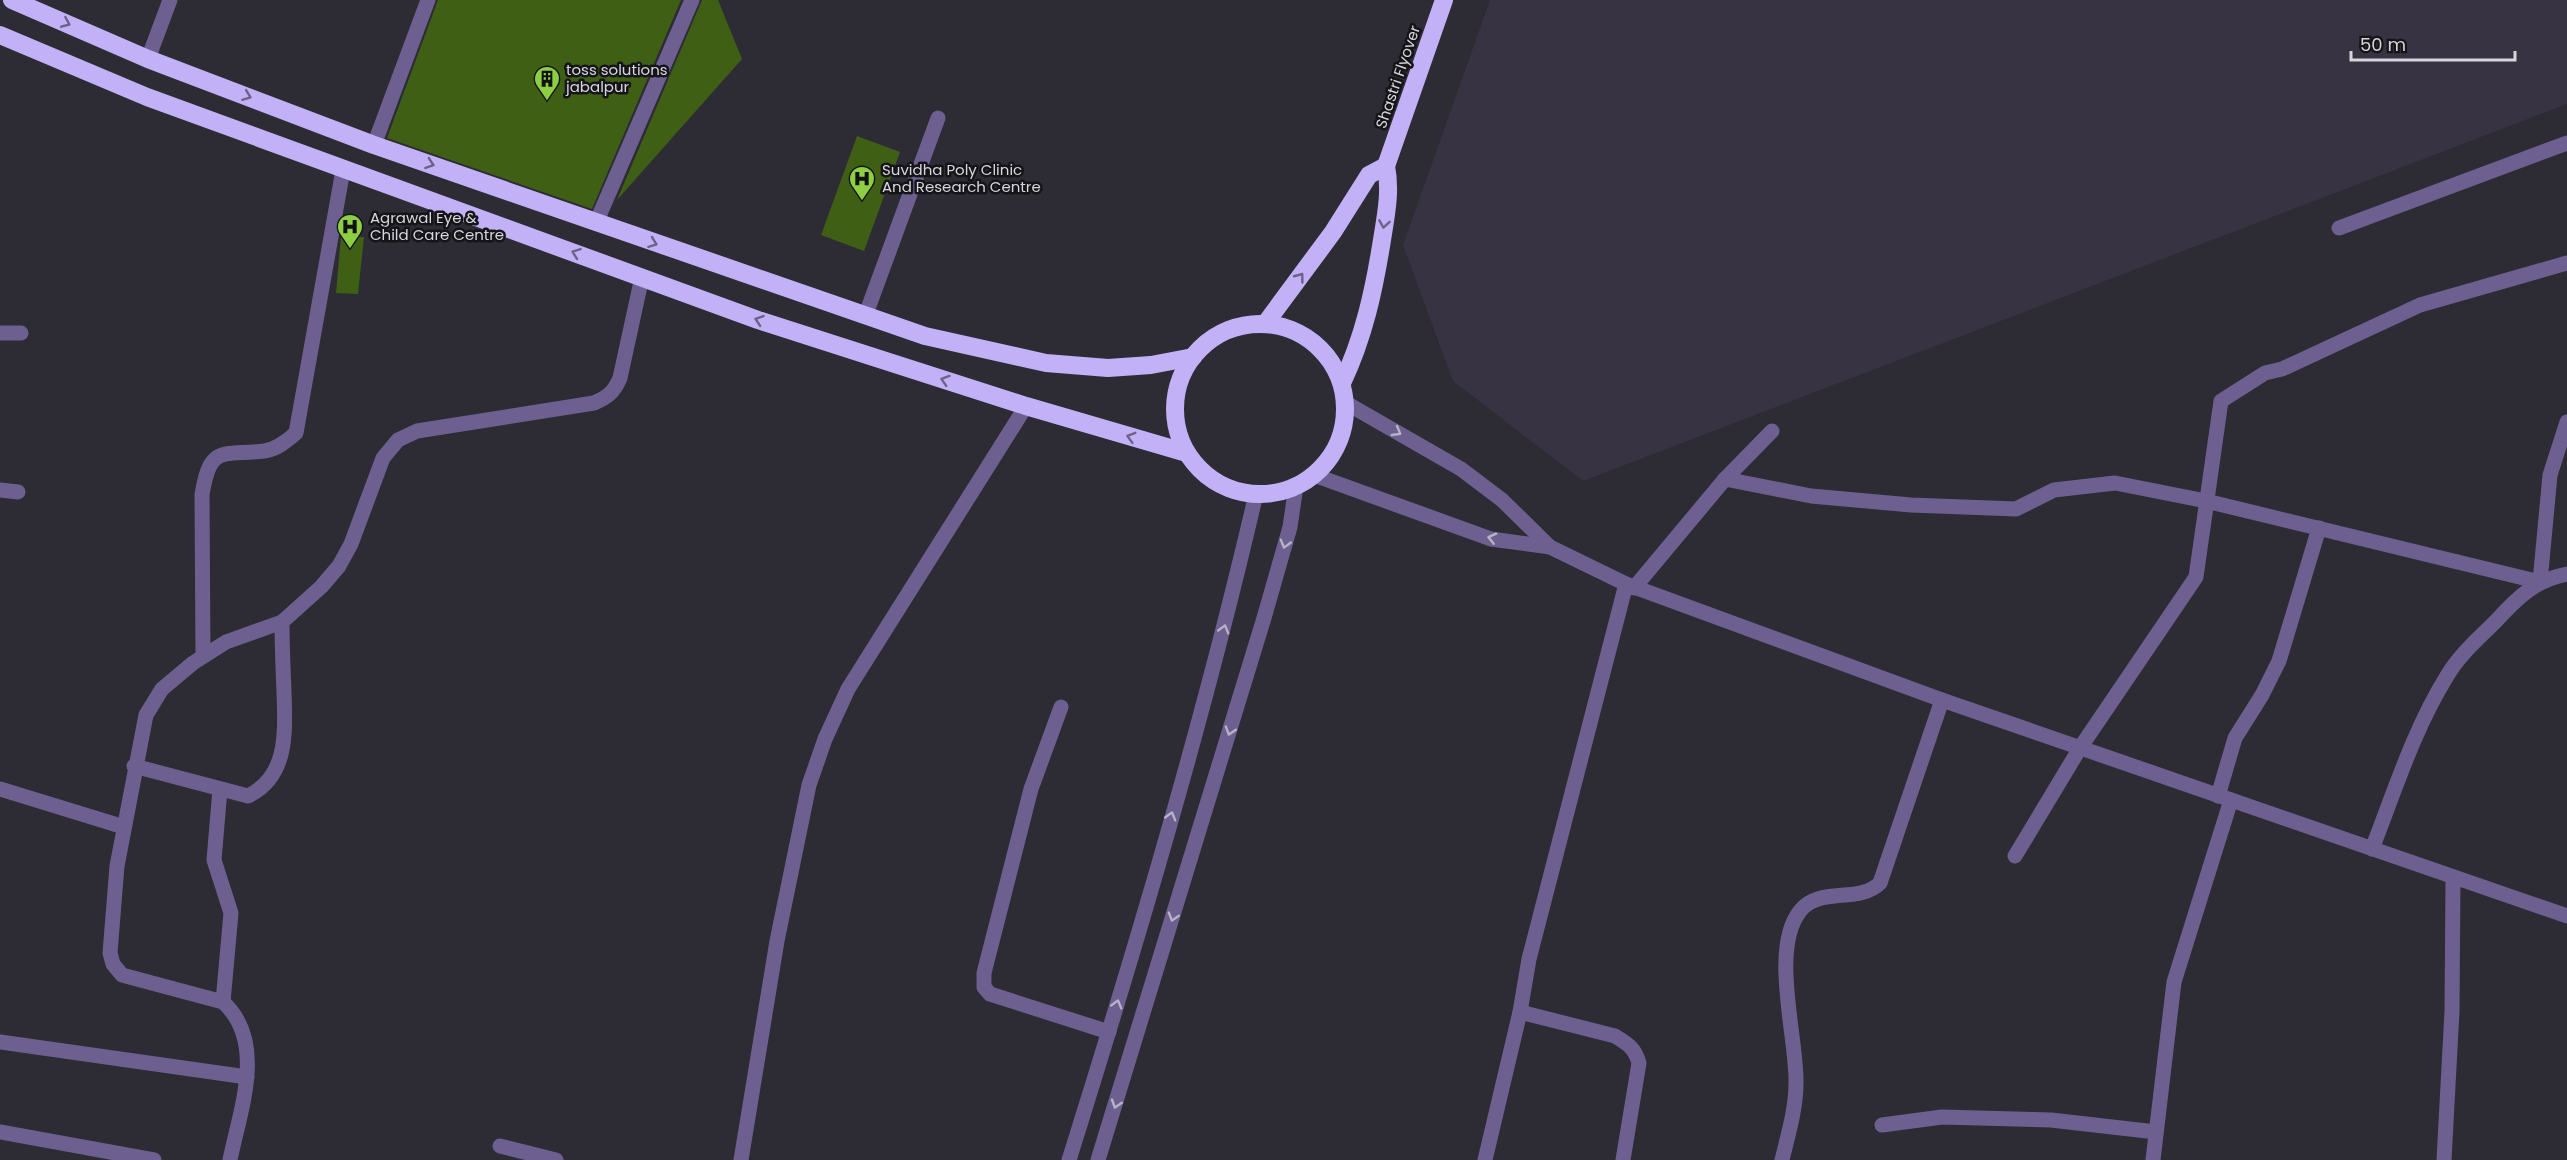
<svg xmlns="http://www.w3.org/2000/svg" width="2567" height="1160" font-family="Poppins,sans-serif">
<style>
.built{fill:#373342}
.building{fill:#3e5f14}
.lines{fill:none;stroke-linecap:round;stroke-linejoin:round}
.minor{stroke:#6d6090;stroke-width:15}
.highway{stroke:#c3b1f7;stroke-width:18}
.oneway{stroke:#6c6288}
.oneway2{stroke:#b7b3c5}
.labels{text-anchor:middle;stroke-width:5;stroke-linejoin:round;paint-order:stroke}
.poi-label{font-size:15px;fill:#d7d6dc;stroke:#151418;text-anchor:start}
.street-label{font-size:15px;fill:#d7d6dc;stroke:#151418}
</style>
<rect width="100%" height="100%" fill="#2d2b34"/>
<!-- built -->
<polygon class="built" points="1490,0 2567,0 2567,104 1583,481 1453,381 1403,245"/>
<!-- building -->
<g class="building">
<polygon points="438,0 681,0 592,209 387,138"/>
<polygon points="702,0 718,0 742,59 617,200"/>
<polygon points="857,136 900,152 864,251 821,235"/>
<polygon points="341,236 364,237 358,294 336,293"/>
</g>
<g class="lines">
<!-- minor -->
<g class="minor">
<polyline points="148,59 170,0"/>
<polyline points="374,145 428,0"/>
<polyline points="596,223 692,0"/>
<polyline points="2339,228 2567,143"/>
<polyline points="866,314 938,118"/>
<polyline points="0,333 21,333"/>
<polyline points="1346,403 1461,469 1502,500 1550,547"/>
<polyline points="1314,475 1491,539 1550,547 1626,584 1942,700 2567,916"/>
<polyline points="1725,479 1811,496 1911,505 2016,509 2054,490 2115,483 2206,501 2540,582 2550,475 2567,422"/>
<polyline points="0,490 18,492"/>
<polyline points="1634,588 1725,479 1772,431"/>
<path d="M203,656L202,495C210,444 222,456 264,451C277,449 287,441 296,433L343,170"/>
<polyline points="1061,707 1031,789 984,973 984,987 990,994 1109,1032"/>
<path d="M134,766L248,796C289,776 285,731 284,692C283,669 282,645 282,622"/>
<polyline points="0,789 124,827"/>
<polyline points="220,789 214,860 231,913 223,1002"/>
<polyline points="2218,796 2235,738 2262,695 2279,661 2319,528"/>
<path d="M2372,849C2395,790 2414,729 2447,676C2459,655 2479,638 2496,621C2517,598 2535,580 2567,574"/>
<polyline points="2015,856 2080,748 2196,577 2221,401 2265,373 2282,369 2420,305 2567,263"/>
<path d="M1520,1012L1615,1036C1628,1044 1635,1048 1639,1063L1623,1160"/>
<polyline points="0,1042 247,1077"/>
<polyline points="1882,1125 1942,1117 2051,1120 2156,1132"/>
<polyline points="0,1132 154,1160"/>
<polyline points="500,1146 556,1160"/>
<path d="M230,1160C240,1110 267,1042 223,1002L122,975L113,964L110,953L117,866L146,715L162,689L193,663L226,642L282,622L321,587L339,566L351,544L383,458L398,440L417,431L594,403C608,397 614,392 620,378L642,277"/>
<polyline points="741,1160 777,941 809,785 825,739 848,689 1026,406"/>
<path d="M1069,1160C1138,940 1204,718 1256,494"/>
<polyline points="1098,1160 1264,618 1290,527 1296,486"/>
<polyline points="1485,1160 1520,1012 1529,959 1626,584"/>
<path d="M1782,1160C1788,1135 1796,1109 1796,1083C1797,1037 1770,949 1800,911C1819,886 1859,904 1880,883L1942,700"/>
<polyline points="2153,1160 2174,982 2231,800"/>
<polyline points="2444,1160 2452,1011 2453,877"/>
</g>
<!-- highway -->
<g class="highway">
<polyline points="12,0 148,59 374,145 925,336 1046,363 1108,368 1151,365 1193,357"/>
<polyline points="0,35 147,97 758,320 1026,406 1187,453"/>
<polyline points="1386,166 1444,0"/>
<circle cx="1260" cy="409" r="85"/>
<polyline points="1265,324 1333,232 1369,175 1386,166"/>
<path d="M1342,383C1364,337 1374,290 1382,240C1386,215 1391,191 1386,166"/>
</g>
</g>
<!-- one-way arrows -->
<defs><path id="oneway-chevron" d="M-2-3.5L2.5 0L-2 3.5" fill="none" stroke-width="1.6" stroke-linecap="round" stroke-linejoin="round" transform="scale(1.5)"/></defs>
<g class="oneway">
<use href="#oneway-chevron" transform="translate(66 23) rotate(23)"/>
<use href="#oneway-chevron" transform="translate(247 96) rotate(21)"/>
<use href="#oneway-chevron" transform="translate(430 164) rotate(19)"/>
<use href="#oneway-chevron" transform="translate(1384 224) rotate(99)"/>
<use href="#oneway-chevron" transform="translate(653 243) rotate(20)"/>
<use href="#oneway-chevron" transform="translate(576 253) rotate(-160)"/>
<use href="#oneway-chevron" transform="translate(1300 277) rotate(-53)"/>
<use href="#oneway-chevron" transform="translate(759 320) rotate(-161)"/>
<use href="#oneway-chevron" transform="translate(945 380) rotate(-162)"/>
<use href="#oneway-chevron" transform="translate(1131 437) rotate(-164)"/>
</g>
<g class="oneway2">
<use href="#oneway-chevron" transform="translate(1397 432) rotate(30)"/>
<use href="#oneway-chevron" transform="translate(1492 538) rotate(-166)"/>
<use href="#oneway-chevron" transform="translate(1285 544) rotate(106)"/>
<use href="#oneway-chevron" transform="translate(1224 629) rotate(-74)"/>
<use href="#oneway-chevron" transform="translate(1230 731) rotate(107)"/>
<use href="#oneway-chevron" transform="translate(1171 816) rotate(-74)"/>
<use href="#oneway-chevron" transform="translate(1173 917) rotate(107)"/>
<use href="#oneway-chevron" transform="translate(1117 1004) rotate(-74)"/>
<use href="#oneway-chevron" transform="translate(1116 1104) rotate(108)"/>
</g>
<!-- icons -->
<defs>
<symbol id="building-pin" viewBox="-11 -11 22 30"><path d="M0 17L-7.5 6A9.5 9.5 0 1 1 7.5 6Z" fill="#8ece43" stroke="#151418"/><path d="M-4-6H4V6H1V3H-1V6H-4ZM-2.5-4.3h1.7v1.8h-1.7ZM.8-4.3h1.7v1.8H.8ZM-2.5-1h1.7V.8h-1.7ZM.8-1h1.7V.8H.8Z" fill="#111"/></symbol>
<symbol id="hospital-pin" viewBox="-11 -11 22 30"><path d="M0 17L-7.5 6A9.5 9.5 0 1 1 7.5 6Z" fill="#8ece43" stroke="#151418"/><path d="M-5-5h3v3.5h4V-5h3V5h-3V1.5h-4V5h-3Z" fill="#111"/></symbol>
</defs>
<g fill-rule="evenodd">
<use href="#building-pin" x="532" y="64" width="30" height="40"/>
<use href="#hospital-pin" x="847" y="164" width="30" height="40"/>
<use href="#hospital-pin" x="335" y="212" width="30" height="40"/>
</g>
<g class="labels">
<!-- poi labels -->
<g class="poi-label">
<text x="566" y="75">toss solutions<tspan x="566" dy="17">jabalpur</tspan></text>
<text x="882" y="175">Suvidha Poly Clinic<tspan x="882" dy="17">And Research Centre</tspan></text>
<text x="370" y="223">Agrawal Eye &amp;<tspan x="370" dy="17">Child Care Centre</tspan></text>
</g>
<!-- street labels -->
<g class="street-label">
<text transform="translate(1398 77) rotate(-71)" y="5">Shastri Flyover</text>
</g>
</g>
<!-- scale -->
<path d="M2351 51v9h164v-9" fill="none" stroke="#d7d6dc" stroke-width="3"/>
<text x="2360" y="51" font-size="18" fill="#d7d6dc" stroke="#151418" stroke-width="4.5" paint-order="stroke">50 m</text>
</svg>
